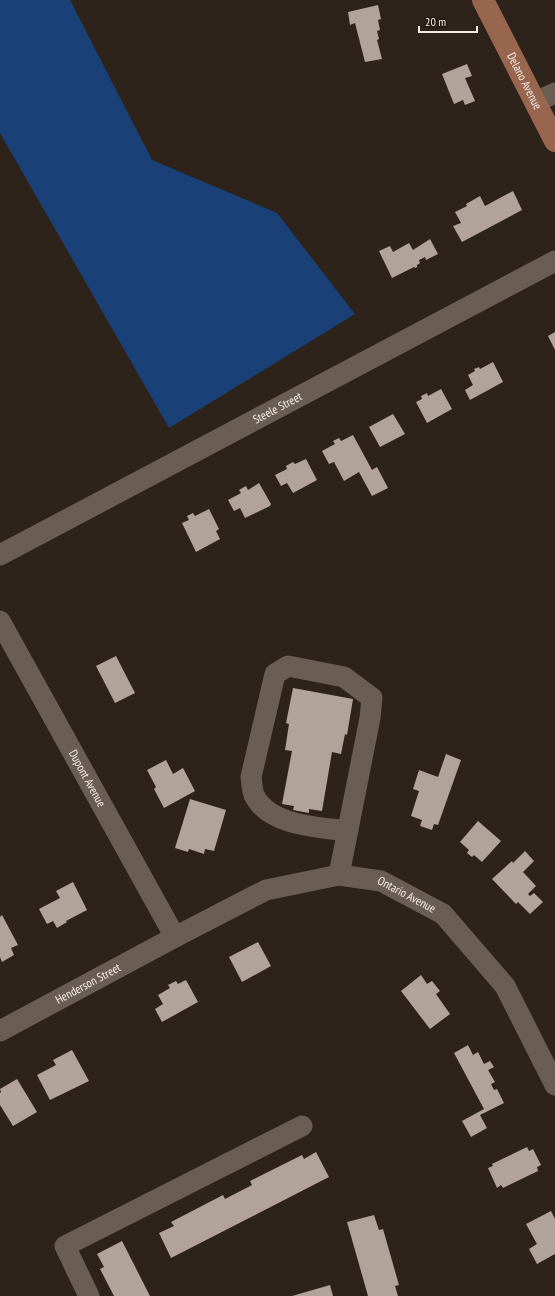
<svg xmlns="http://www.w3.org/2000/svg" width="555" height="1296" font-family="'PT Sans Narrow',sans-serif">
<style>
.water{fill:#194177}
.building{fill:#b2a39a}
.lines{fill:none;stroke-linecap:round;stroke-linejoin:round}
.minor{stroke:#695d54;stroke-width:21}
.major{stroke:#98654f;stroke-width:22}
.labels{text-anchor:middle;stroke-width:4;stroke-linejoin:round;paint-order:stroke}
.street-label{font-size:12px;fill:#f4ece7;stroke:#241912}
</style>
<rect width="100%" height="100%" fill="#2e231b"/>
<!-- water -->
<polygon class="water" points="0,0 70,0 152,160 277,213 355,314 169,428 0,133"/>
<!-- building -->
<g class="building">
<polygon points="378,5 381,19 378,20 380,30 377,31 379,39 377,40 382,59 365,62 355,23 350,25 348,12"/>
<polygon points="467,64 472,76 465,78 475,101 465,105 463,100 454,104 442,74"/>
<polygon points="513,191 522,210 462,242 453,226 461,223 455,212 467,206 466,204 480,196 485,206"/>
<polygon points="430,239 438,254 426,260 425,257 419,260 420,263 417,265 417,267 415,268 414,267 392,278 379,251 390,246 393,252 409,243 413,250"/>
<polygon points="555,332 555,350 548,336"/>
<polygon points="493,362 503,382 470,400 465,390 473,385 468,375 475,371 474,369 479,367 480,369"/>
<polygon points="441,389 452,409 427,423 416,402 422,399 421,396 427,393 428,396"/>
<polygon points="393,414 405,434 380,447 369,427"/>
<polygon points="353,435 372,470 377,467 388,488 372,496 359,472 344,481 334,462 329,464 322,451 335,444 333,441 339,438 341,441"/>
<polygon points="306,459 317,480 293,493 287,483 281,486 275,475 287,469 286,466 293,462 295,464"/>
<polygon points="259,483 271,504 270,506 245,518 240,508 234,511 228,500 241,493 239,490 246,486 248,490"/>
<polygon points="209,509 219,529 216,531 220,539 196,552 182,523 189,520 187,516 193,513 195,516"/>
<polygon points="116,656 135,693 115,703 96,666"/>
<polygon points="293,688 353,699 347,735 345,734 341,754 332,752 322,811 309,809 309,813 293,810 294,806 282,804 292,751 285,750 289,724 286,723"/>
<polygon points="446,754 461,760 438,825 434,824 432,830 420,826 422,820 411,816 419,791 413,789 419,770 438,777"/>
<polygon points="166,760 173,774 183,768 195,791 164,808 154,789 156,787 147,770"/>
<polygon points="190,799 226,810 214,851 205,849 204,854 189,849 188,852 175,848"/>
<polygon points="478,821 501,841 482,862 474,855 472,857 467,853 469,850 460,842"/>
<polygon points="525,851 534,861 523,872 536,886 528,894 530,896 534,893 543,902 530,914 518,902 516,904 492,879 512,861 513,863"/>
<polygon points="73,882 87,910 66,921 67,922 57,928 53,921 47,924 39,909 60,898 56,891"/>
<polygon points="2,915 18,945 11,948 14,955 2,962 0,957 0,917"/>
<polygon points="258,942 271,966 242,982 229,957"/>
<polygon points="421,975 427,984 432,981 440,991 436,994 450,1014 430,1029 401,991"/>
<polygon points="186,980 198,1002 162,1022 155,1009 163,1004 158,995 170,988 168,985 176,981 178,984"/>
<polygon points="468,1045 473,1055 478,1052 484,1064 490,1061 494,1067 488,1070 495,1082 491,1084 494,1090 497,1089 504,1103 480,1115 487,1128 471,1137 462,1121 484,1109 454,1053"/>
<polygon points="72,1050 89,1081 50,1100 37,1075 56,1065 53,1060"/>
<polygon points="17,1079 37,1112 13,1126 0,1105 0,1093 1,1092 0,1089"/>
<polygon points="527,1147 529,1151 533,1149 541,1165 537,1167 538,1171 503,1188 501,1185 497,1188 488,1168 493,1166 492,1164"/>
<polygon points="316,1152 329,1177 171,1258 159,1233 174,1226 171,1222 223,1195 225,1199 252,1185 250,1181 302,1155 304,1159"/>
<polygon points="551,1211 555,1219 555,1254 537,1264 529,1249 537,1244 526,1224"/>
<polygon points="374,1215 379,1230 383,1229 399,1285 395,1286 398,1296 368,1296 347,1222"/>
<polygon points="122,1241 150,1296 114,1296 100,1269 104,1267 97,1254"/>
<polygon points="330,1285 333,1296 292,1296"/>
</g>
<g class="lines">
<!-- minor -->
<g class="minor">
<polyline points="535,102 555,93"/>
<path id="s1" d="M0,555L555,261"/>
<path id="s2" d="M0,621L175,937"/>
<path d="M339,875L370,718L372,698L344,677L288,666L275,674L251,777C252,783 252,790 254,795C269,826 318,827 348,831"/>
<path id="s3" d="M0,1031L175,937L266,890L339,875L381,881L443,914L505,986L555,1085"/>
<polyline points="89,1296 65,1246 302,1126"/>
</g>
<!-- major -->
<path class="major" id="s4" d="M483,0L555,141"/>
</g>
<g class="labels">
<!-- street labels -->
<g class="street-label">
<text dy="4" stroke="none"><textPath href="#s4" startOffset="91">Delano Avenue</textPath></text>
<text dy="4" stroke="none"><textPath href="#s1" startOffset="314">Steele Street</textPath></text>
<text dy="4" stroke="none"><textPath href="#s2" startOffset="180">Dupont Avenue</textPath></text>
<text dy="4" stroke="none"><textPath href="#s3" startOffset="447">Ontario Avenue</textPath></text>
<text dy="4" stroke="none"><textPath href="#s3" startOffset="100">Henderson Street</textPath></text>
</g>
</g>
<!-- scale -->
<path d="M419 26v6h58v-6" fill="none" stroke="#f4ece7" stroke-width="2"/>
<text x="425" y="26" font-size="12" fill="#f4ece7" stroke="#241912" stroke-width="3" paint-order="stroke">20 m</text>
</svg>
